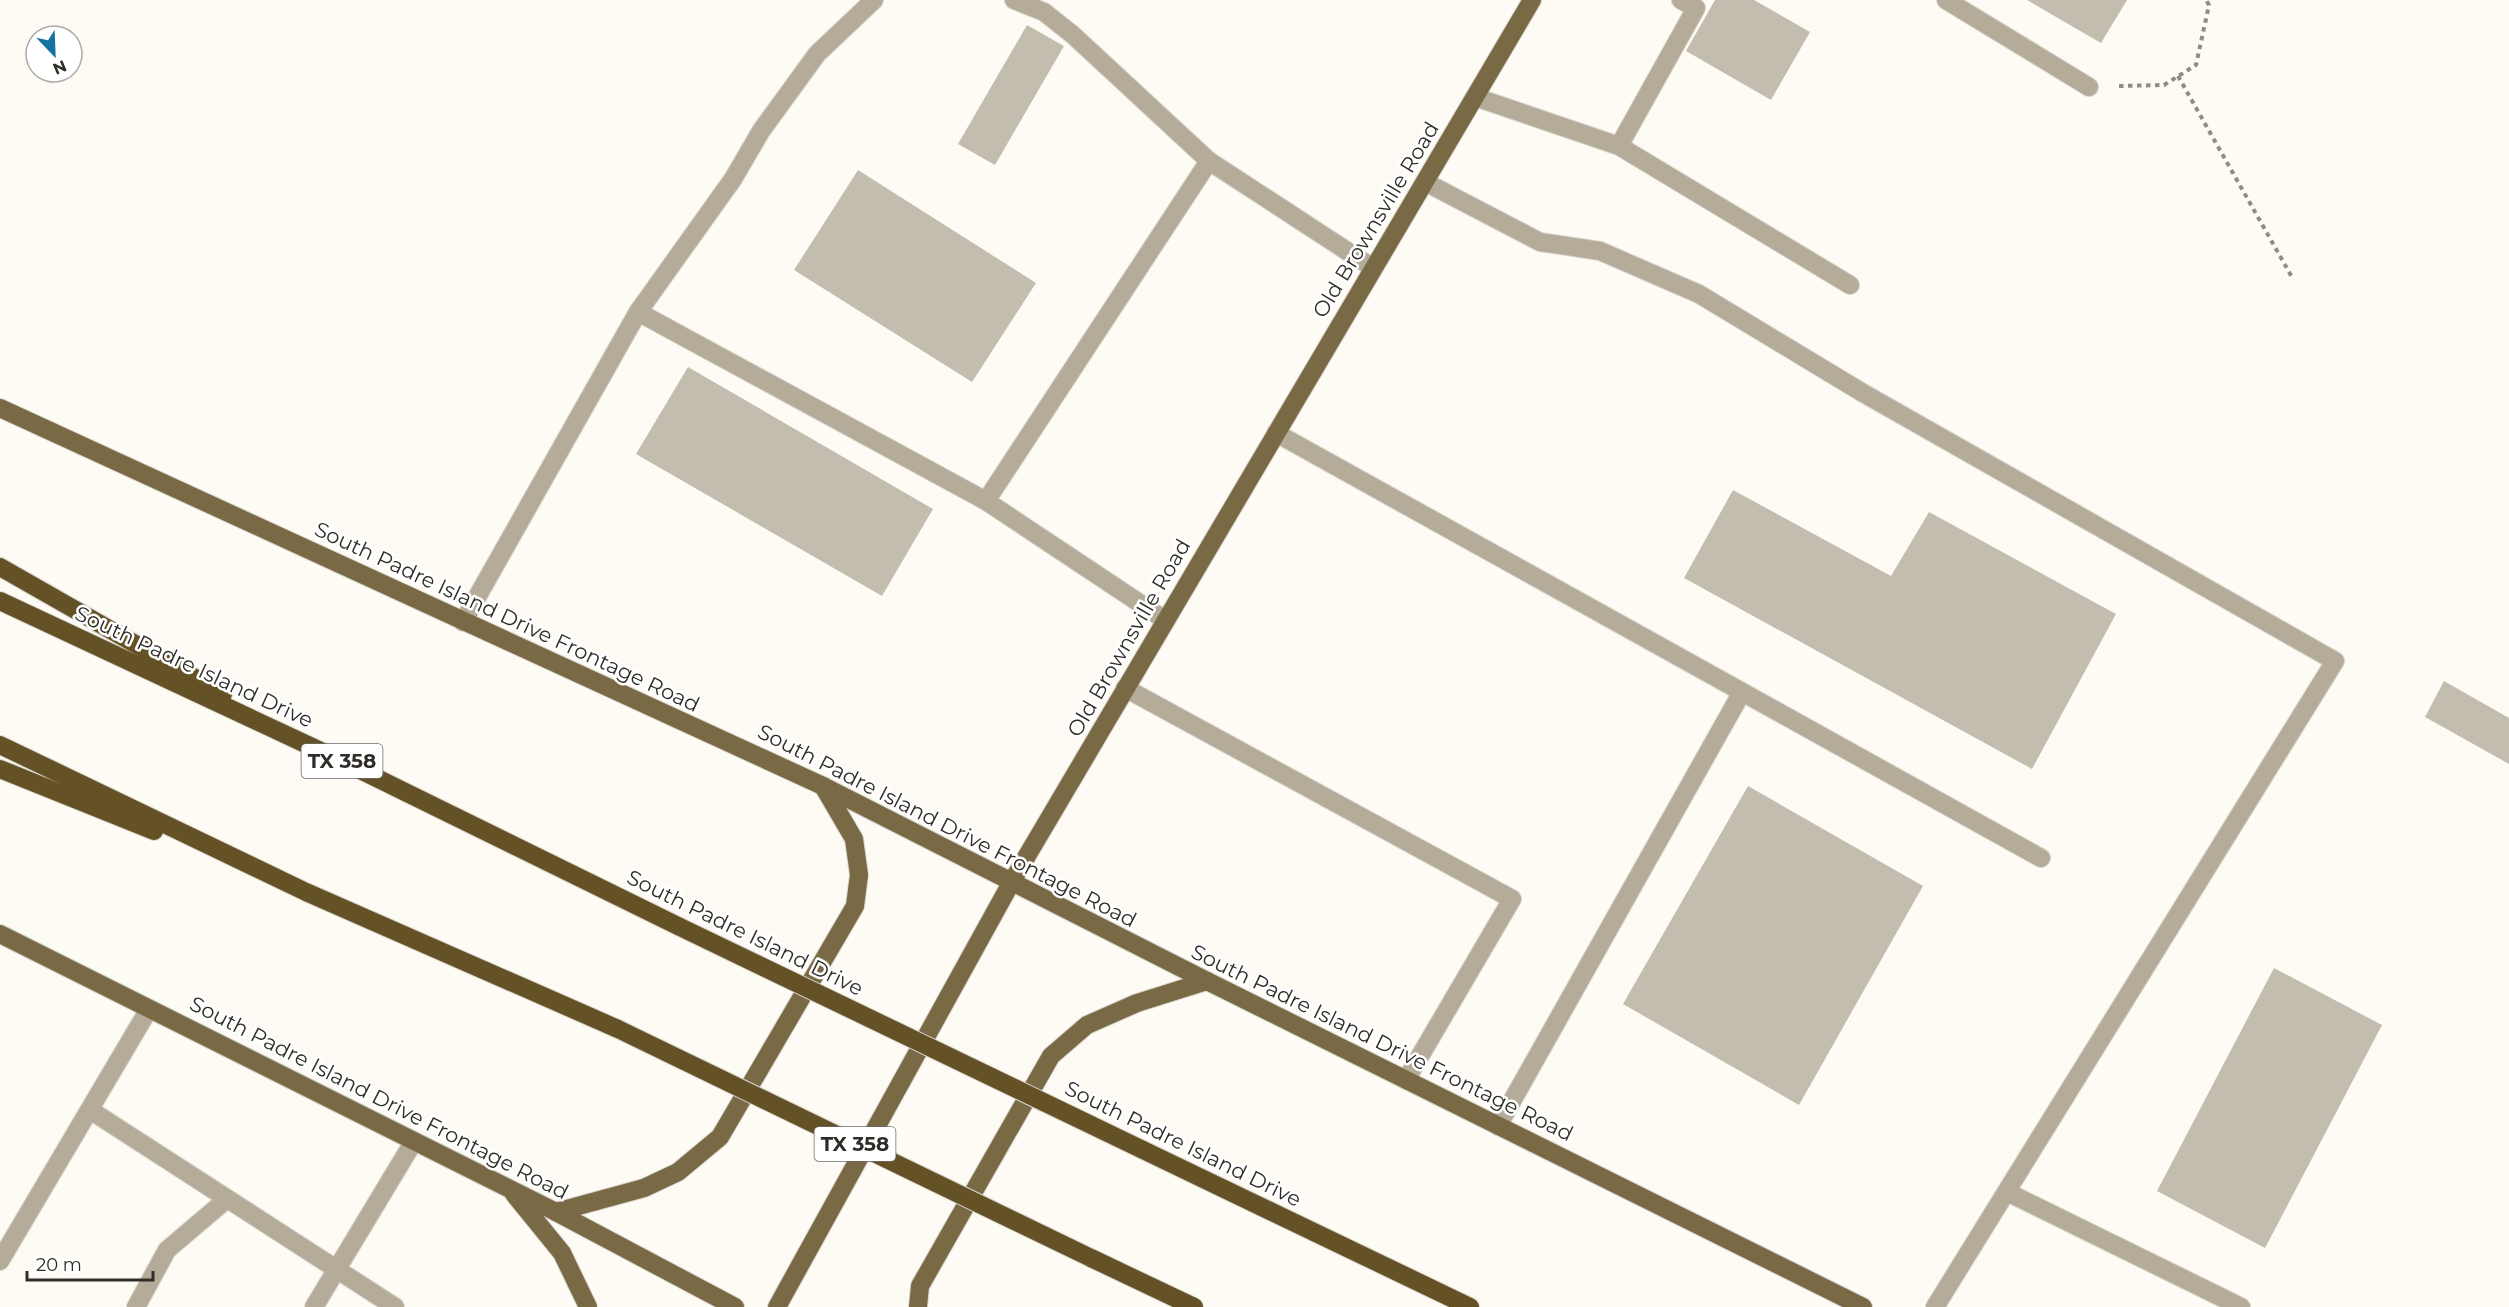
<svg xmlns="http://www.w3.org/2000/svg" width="2509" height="1307" font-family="Montserrat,sans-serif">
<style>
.building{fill:#c3bdaf}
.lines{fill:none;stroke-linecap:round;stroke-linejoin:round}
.minor-casing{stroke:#d9d6d0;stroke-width:20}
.major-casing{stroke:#d9d6d0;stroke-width:20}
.highway-casing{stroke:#d9d6d0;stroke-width:20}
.path{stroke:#8f8c86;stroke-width:4;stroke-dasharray:4.5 4.5;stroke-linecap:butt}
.minor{stroke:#b4ac98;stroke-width:18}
.major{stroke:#796945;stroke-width:18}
.highway{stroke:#645126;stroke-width:18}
.highway-bridge-casing{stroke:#d9d6d0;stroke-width:20;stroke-linecap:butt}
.highway-bridge{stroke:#645126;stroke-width:18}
.labels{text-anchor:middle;stroke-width:5;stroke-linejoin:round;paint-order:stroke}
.shield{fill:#fff;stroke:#6e6c68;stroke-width:1.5}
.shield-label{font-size:20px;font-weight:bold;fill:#302d28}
.street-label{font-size:21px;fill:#302d28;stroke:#fff}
</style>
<rect width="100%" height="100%" fill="#fefbf5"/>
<!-- building -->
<g class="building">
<polygon points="1715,0 1754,0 1810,32 1771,100 1686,51"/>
<polygon points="2027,0 2127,0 2101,43"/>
<polygon points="1027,25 1064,46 995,165 958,144"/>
<polygon points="858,170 1036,283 972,382 794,270"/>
<polygon points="688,367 933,509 882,596 636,454"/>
<polygon points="1733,490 1891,576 1929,512 2116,614 2032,769 1684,578"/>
<polygon points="2444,681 2509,718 2509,764 2425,717"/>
<polygon points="1748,786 1923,886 1799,1105 1623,1004"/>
<polygon points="2274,968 2382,1025 2265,1248 2157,1191"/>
</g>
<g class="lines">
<defs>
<g id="minor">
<polyline points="1014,0 1044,12 1073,35 1209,161"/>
<polyline points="1946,0 2089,87"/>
<polyline points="1475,97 1619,146 1850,285"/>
<polyline points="1619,146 1696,8 1681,0"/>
<polyline points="1425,182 1540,242 1600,251 1699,294 1863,393 2335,661 1935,1307"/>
<polyline points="638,312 733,179 761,131 817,54 874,0"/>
<polyline points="1276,433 2041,858"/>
<polyline points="1165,620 986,501 1209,161 1373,268"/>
<polyline points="463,622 638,312 986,501"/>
<polyline points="1125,688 1512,899 1406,1080"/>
<polyline points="90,1110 395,1307"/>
<polyline points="1498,1126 1742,692"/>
<polyline points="2007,1192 2241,1307"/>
<polyline points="0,1261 149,1009"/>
<polyline points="136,1307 167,1250 227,1199"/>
<polyline points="314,1307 414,1141"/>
</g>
<g id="major">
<polyline points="0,408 823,786 1207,981 1863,1307"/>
<polyline points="0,934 556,1212 735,1307"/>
<polyline points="514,1194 562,1253 588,1307"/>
<polyline points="556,1212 644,1188 678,1172 720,1137 855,906 859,875 854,839 823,786"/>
<polyline points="777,1307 1011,883 1532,0"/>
<polyline points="918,1307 920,1286 1051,1056 1087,1025 1137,1003 1207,981"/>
</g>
<g id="highway">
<polyline points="0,567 223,694"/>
<polyline points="0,601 342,761 680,927"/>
<polyline points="0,745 306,892 618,1029"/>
<polyline points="0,769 154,831"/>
<polyline points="1141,1149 1470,1307"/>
<polyline points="1091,1258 1194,1307"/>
</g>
</defs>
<!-- minor casing -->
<use href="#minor" class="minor-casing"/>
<!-- major casing -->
<use href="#major" class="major-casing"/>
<!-- highway casing -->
<use href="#highway" class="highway-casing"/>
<!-- path -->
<g class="path">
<polyline points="2178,76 2293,279"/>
<polyline points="2119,86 2164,85 2196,65 2209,5 2206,0"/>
</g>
<!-- minor -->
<use href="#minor" class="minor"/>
<!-- major -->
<use href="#major" class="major"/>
<!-- highway -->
<use href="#highway" class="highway"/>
<defs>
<g id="highway-bridge">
<polyline points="680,927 1141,1149"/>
<polyline points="618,1029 1091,1258"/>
</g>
</defs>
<!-- highway-bridge casing -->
<use href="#highway-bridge" class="highway-bridge-casing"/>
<!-- highway-bridge -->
<use href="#highway-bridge" class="highway-bridge"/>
</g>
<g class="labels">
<!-- shield labels -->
<g class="shield">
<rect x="301.5" y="744" width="81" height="34" rx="4.5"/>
<rect x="814.5" y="1127" width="81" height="34" rx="4.5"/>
</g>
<g class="shield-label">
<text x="342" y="768">TX 358</text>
<text x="855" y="1151">TX 358</text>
</g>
<!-- street labels -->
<g class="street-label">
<text transform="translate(1376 220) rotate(-59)" y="7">Old Brownsville Road</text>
<text transform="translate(507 617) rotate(25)" y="7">South Padre Island Drive Frontage Road</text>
<text transform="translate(1129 638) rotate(-60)" y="7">Old Brownsville Road</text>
<text transform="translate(194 667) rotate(25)" y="7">South Padre Island Drive</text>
<text transform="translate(947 826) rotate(27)" y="7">South Padre Island Drive Frontage Road</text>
<text transform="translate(745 933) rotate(26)" y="7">South Padre Island Drive</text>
<text transform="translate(1382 1043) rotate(26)" y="7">South Padre Island Drive Frontage Road</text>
<text transform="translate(379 1098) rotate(27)" y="7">South Padre Island Drive Frontage Road</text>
<text transform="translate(1183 1144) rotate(26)" y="7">South Padre Island Drive</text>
</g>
</g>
<!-- north arrow -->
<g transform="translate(54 54) rotate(157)"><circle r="28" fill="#ffffff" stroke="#acaba9" stroke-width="1.5"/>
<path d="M0-4.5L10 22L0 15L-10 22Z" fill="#1572a1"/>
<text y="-9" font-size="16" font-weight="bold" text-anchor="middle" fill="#302d28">N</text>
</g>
<!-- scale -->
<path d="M27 1271v9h126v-9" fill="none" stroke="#302d28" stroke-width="3"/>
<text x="36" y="1271" font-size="18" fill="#302d28" stroke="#ffffff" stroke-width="4.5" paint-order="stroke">20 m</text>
</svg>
